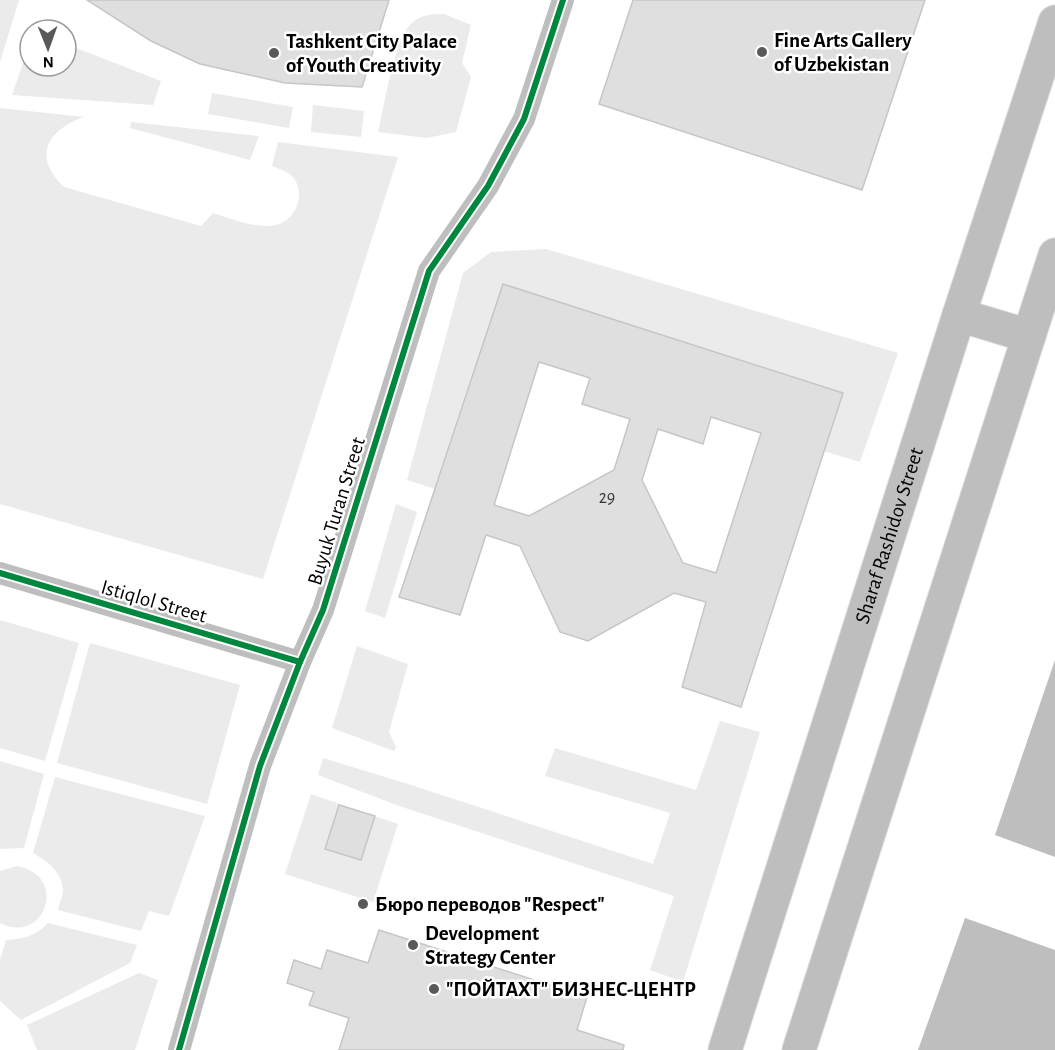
<svg xmlns="http://www.w3.org/2000/svg" width="1055" height="1050" font-family="'Alegreya Sans',sans-serif">
<style>
.green{fill:#ebebeb}
.water{fill:#bebebe}
.building{fill:#dfdfdf;stroke:#c6c6c6;stroke-width:1.5;fill-rule:evenodd}
.lines{fill:none;stroke-linecap:round;stroke-linejoin:round}
.primary-casing{stroke:#dbdbdb;stroke-width:35}
.minor{stroke:#bebebe;stroke-width:22}
.primary{stroke:#bebebe;stroke-width:33}
.cycleway-casing{stroke:#fff;stroke-width:10}
.cycleway{stroke:#00873e;stroke-width:6}
.poi-dot{fill:#595959;stroke:#fff;stroke-width:2}
.labels{text-anchor:middle;stroke-width:5;stroke-linejoin:round;paint-order:stroke}
.number-label{font-size:18px;fill:#383838}
.poi-label{font-size:21px;font-weight:bold;fill:#000;stroke:#fff;text-anchor:start}
.street-label{font-size:21px;fill:#000;stroke:#fff}
</style>
<rect width="100%" height="100%" fill="#fff"/>
<!-- green -->
<g class="green">
<polygon points="0,0 19,0 0,62"/>
<path d="M444,14L471,25L462,63L471,77L456,132L427,138L378,132C384,108 394,41 410,25C420,14 431,14 444,14Z"/>
<polygon points="30,43 30,66 66,66 66,44 161,81 153,105 12,95"/>
<polygon points="212,93 293,107 289,128 208,114"/>
<polygon points="313,105 364,111 361,137 311,132"/>
<path d="M0,108L84,117C47,130 32,157 64,187L201,226L213,213C232,219 256,229 276,225C297,220 306,193 293,177C288,171 279,169 272,166L278,142L398,157L263,579L0,504Z"/>
<polygon points="131,122 259,136 250,160 130,128"/>
<polygon points="546,249 898,353 860,462 824,451 842,393 503,284 435,489 407,480 463,273 491,252"/>
<polygon points="396,504 417,512 385,618 365,611"/>
<polygon points="0,620 79,643 45,761 0,748"/>
<polygon points="90,643 240,685 207,804 57,763"/>
<polygon points="357,646 408,664 389,732 396,747 394,751 332,728"/>
<polygon points="720,721 760,732 683,982 650,970 674,896 402,807 318,775 323,758 411,785 653,864 670,813 545,776 555,748 696,790"/>
<polygon points="0,761 44,774 24,848 0,849"/>
<path d="M55,777L205,816L169,916L149,911L141,931L58,910C59,904 63,896 63,890C62,872 47,861 33,853Z"/>
<polygon points="311,794 398,824 373,902 285,874"/>
<path d="M17,866C70,876 44,946 0,923V871Z"/>
<path d="M48,923L137,945L130,963L21,1020L0,1001V960L6,940C24,939 36,936 48,923Z"/>
<polygon points="139,973 158,980 135,1050 37,1050 27,1025"/>
</g>
<!-- water -->
<g class="water">
<polygon points="1055,660 1055,857 995,835"/>
<polygon points="965,918 1055,950 1055,1050 918,1050"/>
</g>
<!-- building -->
<g class="building">
<polygon points="87,0 389,0 362,87 285,83 200,64 151,41"/>
<polygon points="633,0 925,0 862,190 599,104"/>
<path d="M503,284L843,393L741,707L682,687L706,602L674,593L588,641L560,632L520,546L486,535L460,615L399,597ZM539,362L590,378L582,404L630,419L614,470L529,516L494,505ZM711,417L761,433L716,573L683,563L642,480L658,429L703,444Z"/>
<polygon points="339,805 375,816 361,860 325,849"/>
<polygon points="379,930 587,997 577,1030 624,1045 623,1050 339,1050 349,1018 309,1005 314,992 287,983 294,960 321,969 327,950 368,963"/>
</g>
<g class="lines">
<defs>
<g id="primary">
<polyline points="959,315 1029,336"/>
<path id="s1" d="M725,1050L959,315L1055,22"/>
<polyline points="799,1050 1055,255"/>
</g>
</defs>
<!-- primary casing -->
<use href="#primary" class="primary-casing"/>
<!-- minor -->
<g class="minor">
<polyline points="0,573 300,662"/>
<polyline points="179,1050 260,766 300,662 323,610 429,271 488,186 524,119 563,0"/>
</g>
<!-- primary -->
<use href="#primary" class="primary"/>
<defs>
<g id="cycleway">
<polyline points="0,573 300,662"/>
<polyline points="179,1050 260,766 300,662 323,610 429,271 488,186 524,119 563,0"/>
</g>
</defs>
<!-- cycleway casing -->
<use href="#cycleway" class="cycleway-casing"/>
<!-- cycleway -->
<use href="#cycleway" class="cycleway"/>
</g>
<!-- markers -->
<g class="poi-dot">
<circle cx="762" cy="52" r="6"/>
<circle cx="274" cy="53" r="6"/>
<circle cx="363" cy="904" r="6"/>
<circle cx="413" cy="945" r="6"/>
<circle cx="434" cy="989" r="6"/>
</g>
<g class="labels">
<!-- number labels -->
<g class="number-label">
<text x="607" y="503">29</text>
</g>
<!-- poi labels -->
<g class="poi-label">
<text x="774" y="47">Fine Arts Gallery<tspan x="774" dy="24">of Uzbekistan</tspan></text>
<text x="286" y="48">Tashkent City Palace<tspan x="286" dy="24">of Youth Creativity</tspan></text>
<text x="375" y="911">Бюро переводов "Respect"</text>
<text x="425" y="940">Development<tspan x="425" dy="24">Strategy Center</tspan></text>
<text x="446" y="996">"ПОЙТАХТ" БИЗНЕС-ЦЕНТР</text>
</g>
<!-- street labels -->
<g class="street-label">
<text transform="translate(336 511) rotate(-73)" y="7">Buyuk Turan Street</text>
<text dy="7" stroke="none"><textPath href="#s1" startOffset="540">Sharaf Rashidov Street</textPath></text>
<text transform="translate(154 601) rotate(16)" y="7">Istiqlol Street</text>
</g>
</g>
<!-- north arrow -->
<g transform="translate(48 48) rotate(179)"><circle r="28" fill="#ffffff" stroke="#999999" stroke-width="1.5"/>
<path d="M0-4.5L10 22L0 15L-10 22Z" fill="#595959"/>
<text y="-9" font-size="16" font-weight="bold" text-anchor="middle" fill="#000000">N</text>
</g>
</svg>
